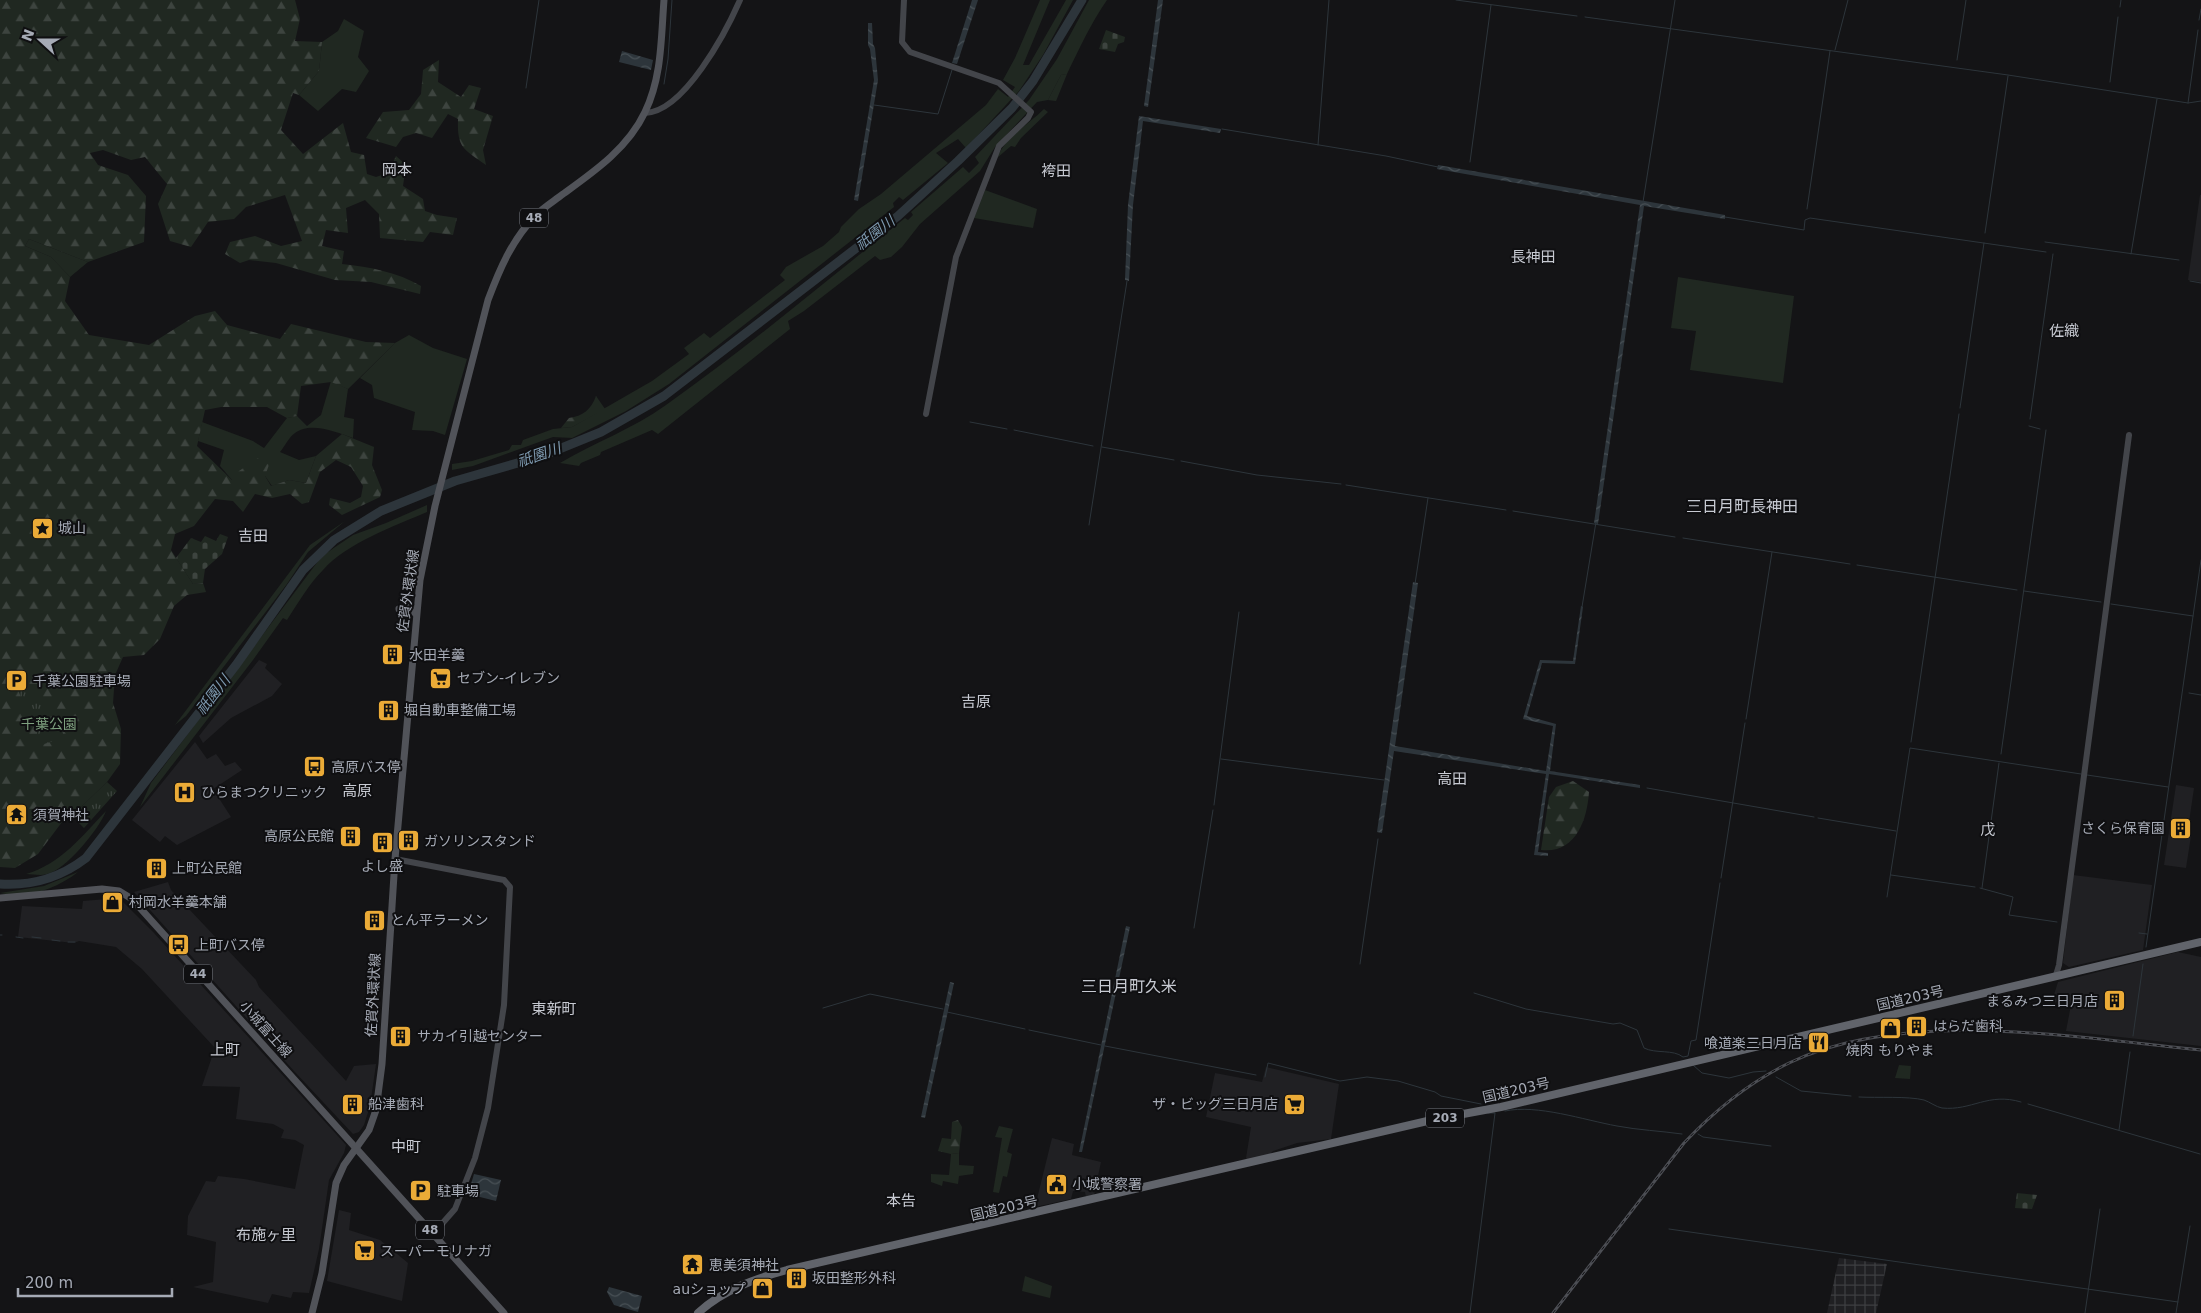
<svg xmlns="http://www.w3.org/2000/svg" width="2201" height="1313" font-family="'DejaVu Sans','Noto Sans JP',sans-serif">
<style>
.built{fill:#202023}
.industrial{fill:url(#industrial-grid)}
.green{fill:#202821}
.forest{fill:url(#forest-firs)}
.cemetery{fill:url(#cemetery-stones)}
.park{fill:url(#park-tufts)}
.water{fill:url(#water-waves)}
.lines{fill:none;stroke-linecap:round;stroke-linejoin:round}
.stream{stroke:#2d353b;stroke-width:1}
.river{stroke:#2d353b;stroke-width:9}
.secondary{stroke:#43454a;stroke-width:6}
.primary{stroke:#515359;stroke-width:7}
.highway{stroke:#61646b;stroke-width:8}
.rail-casing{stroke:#4c4e54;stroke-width:3}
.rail{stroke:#0f0f11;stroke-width:1;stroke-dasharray:4;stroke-linecap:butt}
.labels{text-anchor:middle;stroke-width:4;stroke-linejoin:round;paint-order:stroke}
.shield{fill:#0f0f11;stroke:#797c84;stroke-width:1}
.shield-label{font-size:12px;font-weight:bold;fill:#a6abb6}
.poi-label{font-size:14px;fill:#a6abb6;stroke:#0f0f11;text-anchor:start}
.street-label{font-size:14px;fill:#a6abb6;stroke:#0f0f11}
.park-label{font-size:14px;fill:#7ea07f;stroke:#0f0f11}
.neighbourhood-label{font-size:15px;fill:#c7cad2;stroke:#0f0f11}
.water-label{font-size:15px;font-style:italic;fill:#7e9ab0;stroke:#0f0f11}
.quarter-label{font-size:16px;fill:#c7cad2;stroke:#0f0f11}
</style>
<defs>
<pattern id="industrial-grid" width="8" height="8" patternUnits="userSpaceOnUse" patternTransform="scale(1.25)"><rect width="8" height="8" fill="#202023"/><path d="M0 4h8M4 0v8" fill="none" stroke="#3d3e41"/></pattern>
<pattern id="forest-firs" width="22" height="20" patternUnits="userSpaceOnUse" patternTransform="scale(1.25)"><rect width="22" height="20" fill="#202821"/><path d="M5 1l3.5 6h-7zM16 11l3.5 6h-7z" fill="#3d443f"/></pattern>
<pattern id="cemetery-stones" width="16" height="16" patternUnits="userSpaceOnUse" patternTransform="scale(1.25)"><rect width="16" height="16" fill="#202821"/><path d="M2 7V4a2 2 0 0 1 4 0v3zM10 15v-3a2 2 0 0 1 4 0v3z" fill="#3d443f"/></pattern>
<pattern id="park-tufts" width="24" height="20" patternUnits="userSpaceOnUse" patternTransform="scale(1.25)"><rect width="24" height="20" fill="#202821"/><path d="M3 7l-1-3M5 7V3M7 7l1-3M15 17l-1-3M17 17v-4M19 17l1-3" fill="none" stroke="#3d443f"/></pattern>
<pattern id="water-waves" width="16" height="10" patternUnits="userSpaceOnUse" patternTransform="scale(1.25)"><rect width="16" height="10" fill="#2d353b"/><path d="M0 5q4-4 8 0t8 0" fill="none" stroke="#485055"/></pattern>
</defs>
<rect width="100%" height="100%" fill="#141416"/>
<!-- built -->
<g class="built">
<polygon points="2200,195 2201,195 2201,282 2188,280"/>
<polygon points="259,660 267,664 265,668 282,684 272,696 231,718 203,743 199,736"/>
<polygon points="195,742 207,759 216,754 225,766 235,762 242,770 213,789 231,817 177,845 165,836 160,842 132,820"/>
<polygon points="2176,785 2194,788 2187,836 2191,836 2186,868 2164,865"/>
<polygon points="2073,875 2152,885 2143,950 2069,967 2063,963"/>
<polygon points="168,882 171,890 256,980 259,987 346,1081 354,1066 376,1064 370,1106 364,1125 359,1132 353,1134 294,1071 134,892"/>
<polygon points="119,898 154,933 346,1145 344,1153 329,1180 319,1249 309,1293 293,1292 291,1298 272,1294 268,1303 193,1287 213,1282 216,1242 187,1235 188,1216 206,1181 215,1182 218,1176 244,1179 295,1189 304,1145 295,1140 281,1138 284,1130 273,1124 236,1119 240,1087 202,1086 215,1048 142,969 116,947 79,941 74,943 18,937 22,906 82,909 83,901"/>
<polygon points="2178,952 2201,957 2201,1046 2066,1031 2071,1005 2052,1001 2058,982"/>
<polygon points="1266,1067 1339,1084 1331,1139 1297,1143 1273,1151 1269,1155 1248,1160 1246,1158 1251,1127 1206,1117 1215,1073 1262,1082"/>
<polygon points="1052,1138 1074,1144 1072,1155 1101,1162 1094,1195 1086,1197 1085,1192 1073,1191 1071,1199 1035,1207"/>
<polygon points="339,1210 351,1213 349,1230 380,1240 408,1263 402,1301 327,1281"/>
</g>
<!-- industrial -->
<polygon class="industrial" points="1839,1258 1887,1264 1876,1313 1827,1313"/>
<!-- green -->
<g class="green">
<polygon points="1040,0 1050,0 1023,65 1029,65 1066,0 1073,0 1043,55 1019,91 966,148 958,139 936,153 948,163 903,200 899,197 893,203 894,207 669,384 626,411 572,438 553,437 473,466 452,470 452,464 472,461 509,450 512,445 521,445 523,440 553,429 572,427 652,381 689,354 684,348 704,333 710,338 785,280 780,275 786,267 823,246 839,232 841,227 859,209 881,194 986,105 998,89 1008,97 1015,87 1003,80 1015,58"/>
<path d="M1089,0H1107C1091,23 1079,49 1067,74L1061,75L1048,100L1037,102L995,147L980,171L920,224L902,247L891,257L880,260L875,256L804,311L788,321L790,329L658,434L652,430L601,452L600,455L581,463L579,466L560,463C595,442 633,429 666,405C748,347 826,281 905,218L908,220L913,215L911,212L963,167L969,173L979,163L975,157L1029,100L1057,59Z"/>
<polygon points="344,19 364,31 358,57 369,71 356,92 342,89 318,111 299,95 319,71 322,42 338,31"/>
<path d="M1044,109L1048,112L1021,138L1015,147L1011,146L997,158C1005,137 1028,125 1044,109Z"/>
<polygon points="985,190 1037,209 1033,228 974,218"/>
<polygon points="29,239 88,262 70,277 51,257 25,246"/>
<polygon points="1678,277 1794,296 1783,383 1690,370 1696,331 1671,328"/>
<polygon points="409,335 433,348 467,359 445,435 433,431 412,430 415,412 374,398 372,385 360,378 395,343"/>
<path d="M331,381L348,389L344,417L354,419L353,438C337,432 310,421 295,433C289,437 285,446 280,452L299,460L316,456L306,483L289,480L272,486L265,476L232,480L220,466L224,450L198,441L202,422L253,441L264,448L287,418L297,416L307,426L321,415Z"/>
<path d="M427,505V512C394,526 347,543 323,570C309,584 298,603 287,620L283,618L253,660L140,807L151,783L322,556L353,535L386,523Z"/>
<polygon points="345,521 308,552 287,584 186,716 175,725 310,545"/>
<path d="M106,811C99,829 66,870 47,874C41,876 33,874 26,874C61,864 82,836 106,811Z"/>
<path d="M78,872C56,889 28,899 0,893L44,886Z"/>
<polygon points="1899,1065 1911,1066 1910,1079 1895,1078"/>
<polygon points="999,1126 1013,1129 1007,1152 1012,1154 1007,1177 1003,1176 999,1193 993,1192 1002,1138 995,1137"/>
<polygon points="959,1153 959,1165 974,1166 973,1174 959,1176 958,1184 943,1181 942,1186 931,1182 931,1174 949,1175 951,1154"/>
<polygon points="1025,1276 1052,1286 1050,1298 1022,1291"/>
</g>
<!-- forest -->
<g class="forest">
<path d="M0,0H295L300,19L295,41L322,42L319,71L299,95L293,93L281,130L303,154L343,123L351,152L364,155L367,174L376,177L388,173L396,156L406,165L403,186L423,199L425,211L437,215L457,218L453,235L430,232L423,242L380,238L379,214L365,200L346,208L348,233L326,230L322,246L344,251L342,264C370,267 397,272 421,286L420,294L371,282L335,280L276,263L249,260L240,263L225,254L230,242L255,236L281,246L302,241L285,195L246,207L234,219L208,222L191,247L170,241L158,204L167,184L145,157L131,160L103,150L90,153L98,165L128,175L146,196L144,242L88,262L29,239L25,246L51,257L70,277L65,301L89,335L149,345L195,316L215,311L227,325L280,339L291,324L366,342L395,343L348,389L331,382L301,386L297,416L287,418L267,407H221L205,410L197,446L232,480L239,471L264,454L271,459L265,476L271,486L289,480L306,483L316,456L342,434L374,447L372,465L382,490L380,497L342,515L329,505L330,498L350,503L361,497L363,486L351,467L336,460L320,472L309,502L302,504L290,494L272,498L255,494L243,512L233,501L215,499L194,526L175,534L171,550L193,584L203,583L206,592L187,595L174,606L160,639L144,655L123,657L115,675L113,703L121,729L120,764L107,782L79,809L71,810L38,854L15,868L0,867Z"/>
<path d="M439,60L438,82L461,97L469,85L481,88L474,109L493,116L483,150L486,165C464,149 457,149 458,119L448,114L432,138L416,133L403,137L396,147L366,138L383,112L409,110L421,94L423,70Z"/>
<polygon points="1067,74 1056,101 1048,100 1061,75"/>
<path d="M596,396L605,409L572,427L561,428L569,418C583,416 591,410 596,396Z"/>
<path d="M1573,781L1589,792C1587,821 1575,854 1541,850L1549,797L1556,787Z"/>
<polygon points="958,1120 962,1127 959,1153 951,1154 938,1151 942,1138 951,1139 952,1122"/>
</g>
<!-- cemetery -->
<g class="cemetery">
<polygon points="1106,30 1125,37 1124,42 1118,44 1115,52 1099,49"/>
<polygon points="220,534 228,537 222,554 205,569 203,583 193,584 176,558 191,538 201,542 205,536 216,541"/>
<polygon points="2017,1193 2037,1195 2032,1209 2015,1208"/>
</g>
<!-- park -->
<g class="park">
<polygon points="26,681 31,695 66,716 63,738 44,744 38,736 17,688"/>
<polygon points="107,782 117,791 84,828 79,823 81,816 79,809"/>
</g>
<!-- water -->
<g class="water">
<polygon points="972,0 978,0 957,64 952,63"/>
<polygon points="1158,0 1163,0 1148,107 1144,106"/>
<polygon points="868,23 872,23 873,44 875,48 878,80 858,201 854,200 874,80 870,49 868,45"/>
<polygon points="622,51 653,60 651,70 619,62"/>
<polygon points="1139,116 1221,129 1220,133 1143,121 1133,205 1129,281 1125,280 1128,205"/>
<polygon points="1438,165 1725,215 1725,219 1644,206 1598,524 1594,523 1640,205 1437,169"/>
<polygon points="1413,582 1418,583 1395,746 1546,771 1553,726 1523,719 1540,660 1573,661 1581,606 1583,607 1575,664 1542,663 1527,716 1556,724 1550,771 1640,785 1640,788 1549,774 1538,852 1548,853 1548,856 1534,855 1546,774 1394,751 1382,833 1377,832"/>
<polygon points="1126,926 1130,927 1082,1152 1079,1152"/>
<polygon points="950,982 954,983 925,1118 921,1117"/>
<polygon points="474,1174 501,1180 496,1201 468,1194"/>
<polygon points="609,1287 642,1296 638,1312 614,1305 607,1292"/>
</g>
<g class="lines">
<!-- stream -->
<g class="stream">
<polyline points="1456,0 1577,16"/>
<polyline points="2120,7 2121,0"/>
<polyline points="1585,17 2008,75 2188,103 2201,101"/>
<polyline points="2199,20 2201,9"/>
<polyline points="1835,50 1848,0"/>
<polyline points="1957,60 1966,0"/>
<polyline points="2110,82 2118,17"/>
<polyline points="664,84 668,59 672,0"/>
<polyline points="526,88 539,0"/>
<polyline points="2188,103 2198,30"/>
<polyline points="874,105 938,114 952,70"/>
<polyline points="1222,129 1386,156 1438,167"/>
<polyline points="1318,145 1329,0"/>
<polyline points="1470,162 1491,5"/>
<polyline points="1643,202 1675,0"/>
<polyline points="1807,209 1830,51"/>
<polyline points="1725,217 1804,230 1805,220 1810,218 2046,252"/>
<polyline points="1985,233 2008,76"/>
<polyline points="2045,242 2179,260"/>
<polyline points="2131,254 2157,99"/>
<polyline points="2190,281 2201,283"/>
<polyline points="1960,408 1984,243"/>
<polyline points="2030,419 2053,254"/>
<polyline points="970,422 1007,429"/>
<polyline points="2029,426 2040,429"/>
<polyline points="1014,430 1093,446"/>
<polyline points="1102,447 1174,460"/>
<polyline points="1181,461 1257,475 1341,484"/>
<polyline points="1346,485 1506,510"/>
<polyline points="1513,511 1675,537"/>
<polyline points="1089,525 1127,281"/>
<polyline points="1683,538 1850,564"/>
<polyline points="1857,565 2017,590"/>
<polyline points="1415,584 1428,498"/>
<polyline points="2024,591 2101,602"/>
<polyline points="2111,604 2193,616"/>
<polyline points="1582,607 1596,522"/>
<polyline points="2189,693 2201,695"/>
<polyline points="1746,719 1772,552"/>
<polyline points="1911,742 1959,414"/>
<polyline points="2001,754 2046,430"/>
<polyline points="1221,759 1384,780"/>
<polyline points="2087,775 2168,787"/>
<polyline points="1647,788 1814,817"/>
<polyline points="1214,805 1239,612"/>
<polyline points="1818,818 1896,831"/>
<polyline points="1891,875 1975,887"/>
<polyline points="1721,878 1745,723"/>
<polyline points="1980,888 2013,897 2009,915 2057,922"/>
<polyline points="1982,888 1999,763"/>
<polyline points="1887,897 1910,748 2081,774"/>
<polyline points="1194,928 1213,810"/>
<polyline points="2139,933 2147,934"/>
<polyline points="0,935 2,935"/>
<polyline points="16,937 23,938"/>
<polyline points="32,937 41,938"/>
<polyline points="52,940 60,941"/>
<polyline points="68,942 75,942"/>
<polyline points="2146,947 2201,560"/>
<polyline points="1360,964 1378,839"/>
<path d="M1474,993L1526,1009L1613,1024L1620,1023L1637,1030L1644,1048C1656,1054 1673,1049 1683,1057L1688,1056L1691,1041L1696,1040L1720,883"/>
<polyline points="823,1008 870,994 943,1009"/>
<polyline points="947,1012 1025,1029"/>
<polyline points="1029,1030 1101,1045"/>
<polyline points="2133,1036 2143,964"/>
<polyline points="1105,1046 1256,1075"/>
<polyline points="1693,1065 1702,1073 1729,1078 1753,1072 1766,1071"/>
<polyline points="1265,1077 1268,1063 1340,1081 1367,1077 1398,1081 1435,1092 1441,1096 1481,1104"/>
<polyline points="1776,1077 1801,1091 1851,1096"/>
<path d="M1859,1097C1877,1098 1908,1096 1924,1100C1930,1102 1936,1107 1942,1108C1972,1111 1988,1092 2021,1102"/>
<polyline points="2028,1104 2200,1154"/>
<path d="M1505,1111C1537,1104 1584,1120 1617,1126C1638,1130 1661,1131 1682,1134"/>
<polyline points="2119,1130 2130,1052"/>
<polyline points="1698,1134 1703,1137 1771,1146"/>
<polyline points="1669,1229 2178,1302"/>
<polyline points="1470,1313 1495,1113 1488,1113"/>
<polyline points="2085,1313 2100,1209"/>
<polyline points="2176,1313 2190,1226"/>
</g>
<!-- river -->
<path class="river" d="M0,884C33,886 60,878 86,858L236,665L303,570L334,540L381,511L455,481L542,456L601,432L664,396L898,216L958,161L1012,108L1033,81L1082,0"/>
<!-- secondary -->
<g class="secondary">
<polyline points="904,0 902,42 910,52 999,83 1031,112 1028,118 999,146 956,257 926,414"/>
<path d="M645,113C684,112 726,32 740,0"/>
<polyline points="395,859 504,880 510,887 504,1005 488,1108 475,1158 455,1209 433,1234"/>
<polyline points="2056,975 2059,965 2129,435"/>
</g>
<!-- primary -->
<g class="primary">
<polyline points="399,609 409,607 416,614"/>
<polyline points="0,898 102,889 119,891 132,899 504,1313"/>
<path d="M312,1313L322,1273L336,1183L344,1165L369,1130L376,1110L382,1064L395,859L420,580L435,506L488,300C500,268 512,240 536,215C544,207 554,201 563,194C595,171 628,148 645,112C662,77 661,38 664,0"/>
</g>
<!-- highway -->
<path class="highway" d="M698,1313C723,1290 754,1279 787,1270L1436,1119L1501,1107L2201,942"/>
<defs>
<path id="rail" d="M1553,1313L1684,1143C1715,1110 1748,1083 1789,1063C1906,1007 2076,1038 2201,1050"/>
</defs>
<!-- rail casing -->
<use href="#rail" class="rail-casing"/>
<!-- rail -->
<use href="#rail" class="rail"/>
</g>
<!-- icons -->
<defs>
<symbol id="sight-square" viewBox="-11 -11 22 22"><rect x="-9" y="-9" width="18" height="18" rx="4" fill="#ebab37" stroke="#0f0f11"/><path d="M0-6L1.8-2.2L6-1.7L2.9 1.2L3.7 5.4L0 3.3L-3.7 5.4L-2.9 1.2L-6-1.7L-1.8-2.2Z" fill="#111"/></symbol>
<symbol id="building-square" viewBox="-11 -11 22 22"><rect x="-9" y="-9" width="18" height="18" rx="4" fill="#ebab37" stroke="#0f0f11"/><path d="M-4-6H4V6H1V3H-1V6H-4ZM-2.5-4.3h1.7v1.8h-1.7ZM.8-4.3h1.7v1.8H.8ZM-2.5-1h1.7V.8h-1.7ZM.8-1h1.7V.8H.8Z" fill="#111"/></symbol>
<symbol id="supermarket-square" viewBox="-11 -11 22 22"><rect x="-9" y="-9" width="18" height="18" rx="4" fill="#ebab37" stroke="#0f0f11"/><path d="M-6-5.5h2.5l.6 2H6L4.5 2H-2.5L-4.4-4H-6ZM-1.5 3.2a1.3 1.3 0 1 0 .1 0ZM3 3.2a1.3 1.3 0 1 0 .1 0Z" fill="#111"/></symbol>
<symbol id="parking-square" viewBox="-11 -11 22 22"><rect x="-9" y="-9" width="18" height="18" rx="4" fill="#ebab37" stroke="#0f0f11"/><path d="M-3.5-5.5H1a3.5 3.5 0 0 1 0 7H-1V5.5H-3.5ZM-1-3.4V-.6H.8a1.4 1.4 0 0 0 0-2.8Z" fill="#111"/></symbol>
<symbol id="bus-square" viewBox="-11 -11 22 22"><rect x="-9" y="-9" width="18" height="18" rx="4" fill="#ebab37" stroke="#0f0f11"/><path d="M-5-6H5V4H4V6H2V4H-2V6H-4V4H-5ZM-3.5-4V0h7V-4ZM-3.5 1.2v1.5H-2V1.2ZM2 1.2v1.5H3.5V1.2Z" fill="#111"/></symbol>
<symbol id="hospital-square" viewBox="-11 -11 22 22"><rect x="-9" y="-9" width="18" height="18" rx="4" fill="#ebab37" stroke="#0f0f11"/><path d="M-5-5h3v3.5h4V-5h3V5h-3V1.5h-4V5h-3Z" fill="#111"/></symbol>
<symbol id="temple-square" viewBox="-11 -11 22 22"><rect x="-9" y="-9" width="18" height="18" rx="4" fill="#ebab37" stroke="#0f0f11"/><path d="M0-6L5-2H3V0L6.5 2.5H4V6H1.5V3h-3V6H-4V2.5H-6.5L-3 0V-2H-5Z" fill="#111"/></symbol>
<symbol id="shop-square" viewBox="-11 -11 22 22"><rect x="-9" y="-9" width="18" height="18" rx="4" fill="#ebab37" stroke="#0f0f11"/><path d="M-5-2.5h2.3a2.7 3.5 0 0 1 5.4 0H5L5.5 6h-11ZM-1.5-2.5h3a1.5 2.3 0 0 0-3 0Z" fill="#111"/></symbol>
<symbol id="restaurant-square" viewBox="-11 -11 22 22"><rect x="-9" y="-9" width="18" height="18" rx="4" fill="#ebab37" stroke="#0f0f11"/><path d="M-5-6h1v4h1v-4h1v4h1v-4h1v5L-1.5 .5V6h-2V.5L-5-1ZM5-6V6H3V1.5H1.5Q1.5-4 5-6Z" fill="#111"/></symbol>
<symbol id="civic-square" viewBox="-11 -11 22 22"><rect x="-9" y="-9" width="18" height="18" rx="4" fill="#ebab37" stroke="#0f0f11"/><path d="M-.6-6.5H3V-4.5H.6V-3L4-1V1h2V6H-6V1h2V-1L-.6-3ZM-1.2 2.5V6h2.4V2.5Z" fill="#111"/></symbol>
</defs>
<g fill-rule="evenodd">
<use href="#sight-square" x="30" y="516" width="25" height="25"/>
<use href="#building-square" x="380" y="642" width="25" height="25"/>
<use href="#supermarket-square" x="428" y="666" width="25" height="25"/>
<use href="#parking-square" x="4" y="668" width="25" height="25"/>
<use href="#building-square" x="376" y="698" width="25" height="25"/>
<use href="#bus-square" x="302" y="754" width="25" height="25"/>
<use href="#hospital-square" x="172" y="780" width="25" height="25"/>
<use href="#temple-square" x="4" y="802" width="25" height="25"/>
<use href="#building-square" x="2168" y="816" width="25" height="25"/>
<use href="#building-square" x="338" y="824" width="25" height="25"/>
<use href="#building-square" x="396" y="828" width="25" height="25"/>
<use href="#building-square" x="370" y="830" width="25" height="25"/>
<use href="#building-square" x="144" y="856" width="25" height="25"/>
<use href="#shop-square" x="100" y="890" width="25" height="25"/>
<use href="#building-square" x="362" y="908" width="25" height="25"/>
<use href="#bus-square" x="166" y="932" width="25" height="25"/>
<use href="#building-square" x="2102" y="988" width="25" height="25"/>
<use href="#building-square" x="1904" y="1014" width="25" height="25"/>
<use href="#shop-square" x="1878" y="1016" width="25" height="25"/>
<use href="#building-square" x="388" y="1024" width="25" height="25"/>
<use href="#restaurant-square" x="1806" y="1030" width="25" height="25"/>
<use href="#building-square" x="340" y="1092" width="25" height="25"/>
<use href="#supermarket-square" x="1282" y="1092" width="25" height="25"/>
<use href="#civic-square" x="1044" y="1172" width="25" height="25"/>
<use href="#parking-square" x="408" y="1178" width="25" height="25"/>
<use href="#supermarket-square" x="352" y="1238" width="25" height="25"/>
<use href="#temple-square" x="680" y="1252" width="25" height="25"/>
<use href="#building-square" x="784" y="1266" width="25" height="25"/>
<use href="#shop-square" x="750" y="1276" width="25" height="25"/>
</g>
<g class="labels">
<!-- shield labels -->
<g class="shield">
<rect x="520" y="208.5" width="28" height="19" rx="4"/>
<rect x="184" y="964.5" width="28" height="19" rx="4"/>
<rect x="1426" y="1108.5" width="38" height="19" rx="4"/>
<rect x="416" y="1220.5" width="28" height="19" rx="4"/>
</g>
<g class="shield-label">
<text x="534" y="222">48</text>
<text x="198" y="978">44</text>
<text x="1445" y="1122">203</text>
<text x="430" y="1234">48</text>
</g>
<!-- poi labels -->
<g class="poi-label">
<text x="58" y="533">城山</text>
<text x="409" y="660">水田羊羹</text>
<text x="457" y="683">セブン-イレブン</text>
<text x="33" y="686">千葉公園駐車場</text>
<text x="404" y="715">堀自動車整備工場</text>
<text x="331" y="772">高原バス停</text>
<text x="201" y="797">ひらまつクリニック</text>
<text x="33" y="820">須賀神社</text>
<text x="2165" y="833" text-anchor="end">さくら保育園</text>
<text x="334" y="841" text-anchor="end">高原公民館</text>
<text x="424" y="846">ガソリンスタンド</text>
<text x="382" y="871" text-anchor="middle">よし盛</text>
<text x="172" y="873">上町公民館</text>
<text x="129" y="907">村岡水羊羹本舗</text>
<text x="391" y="925">とん平ラーメン</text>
<text x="195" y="950">上町バス停</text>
<text x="2098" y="1006" text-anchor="end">まるみつ三日月店</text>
<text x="1933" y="1031">はらだ歯科</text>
<text x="417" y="1041">サカイ引越センター</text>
<text x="1802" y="1048" text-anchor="end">喰道楽三日月店</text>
<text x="1890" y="1055" text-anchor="middle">焼肉 もりやま</text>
<text x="368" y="1109">船津歯科</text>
<text x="1278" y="1109" text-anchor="end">ザ・ビッグ三日月店</text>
<text x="1072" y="1189">小城警察署</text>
<text x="437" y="1196">駐車場</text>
<text x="380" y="1256">スーパーモリナガ</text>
<text x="709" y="1270">恵美須神社</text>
<text x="812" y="1283">坂田整形外科</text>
<text x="746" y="1294" text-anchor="end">auショップ</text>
</g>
<!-- street labels -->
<g class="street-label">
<text transform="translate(408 591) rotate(-82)" y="5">佐賀外環状線</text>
<text transform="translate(373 995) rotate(-87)" y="5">佐賀外環状線</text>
<text transform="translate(1910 998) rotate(-13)" y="5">国道203号</text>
<text transform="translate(266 1029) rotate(48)" y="5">小城富士線</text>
<text transform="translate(1516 1090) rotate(-13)" y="5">国道203号</text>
<text transform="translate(1004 1208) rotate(-13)" y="5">国道203号</text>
</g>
<!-- park labels -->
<g class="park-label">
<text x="49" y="729">千葉公園</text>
</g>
<!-- neighbourhood labels -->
<g class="neighbourhood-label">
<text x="397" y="175">岡本</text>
<text x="1056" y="176">袴田</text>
<text x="1533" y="262">長神田</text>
<text x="2064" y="336">佐織</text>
<text x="253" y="541">吉田</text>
<text x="976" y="707">吉原</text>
<text x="1452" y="784">高田</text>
<text x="357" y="796">高原</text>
<text x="1988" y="835">戊</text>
<text x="554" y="1014">東新町</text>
<text x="225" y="1055">上町</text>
<text x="406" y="1152">中町</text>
<text x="901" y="1206">本告</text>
<text x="266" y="1240">布施ヶ里</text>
</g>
<!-- water labels -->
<g class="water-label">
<text transform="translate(875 233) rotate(-38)" y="5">祇園川</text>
<text transform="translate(539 455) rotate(-19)" y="5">祇園川</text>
<text transform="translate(213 695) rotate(-52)" y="5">祇園川</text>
</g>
<!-- quarter labels -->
<g class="quarter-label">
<text x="1742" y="512">三日月町長神田</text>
<text x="1129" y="992">三日月町久米</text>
</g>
</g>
<!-- north arrow -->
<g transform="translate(40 40) rotate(291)" stroke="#0f0f11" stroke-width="4" paint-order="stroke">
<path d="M0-4L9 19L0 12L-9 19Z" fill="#a6abb6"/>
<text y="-8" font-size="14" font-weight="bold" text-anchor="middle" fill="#a6abb6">N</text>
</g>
<!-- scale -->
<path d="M18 1288v8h154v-8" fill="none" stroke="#a6abb6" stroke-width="2.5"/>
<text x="25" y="1288" font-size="15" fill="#a6abb6" stroke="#0f0f11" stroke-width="4" paint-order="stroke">200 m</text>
</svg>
